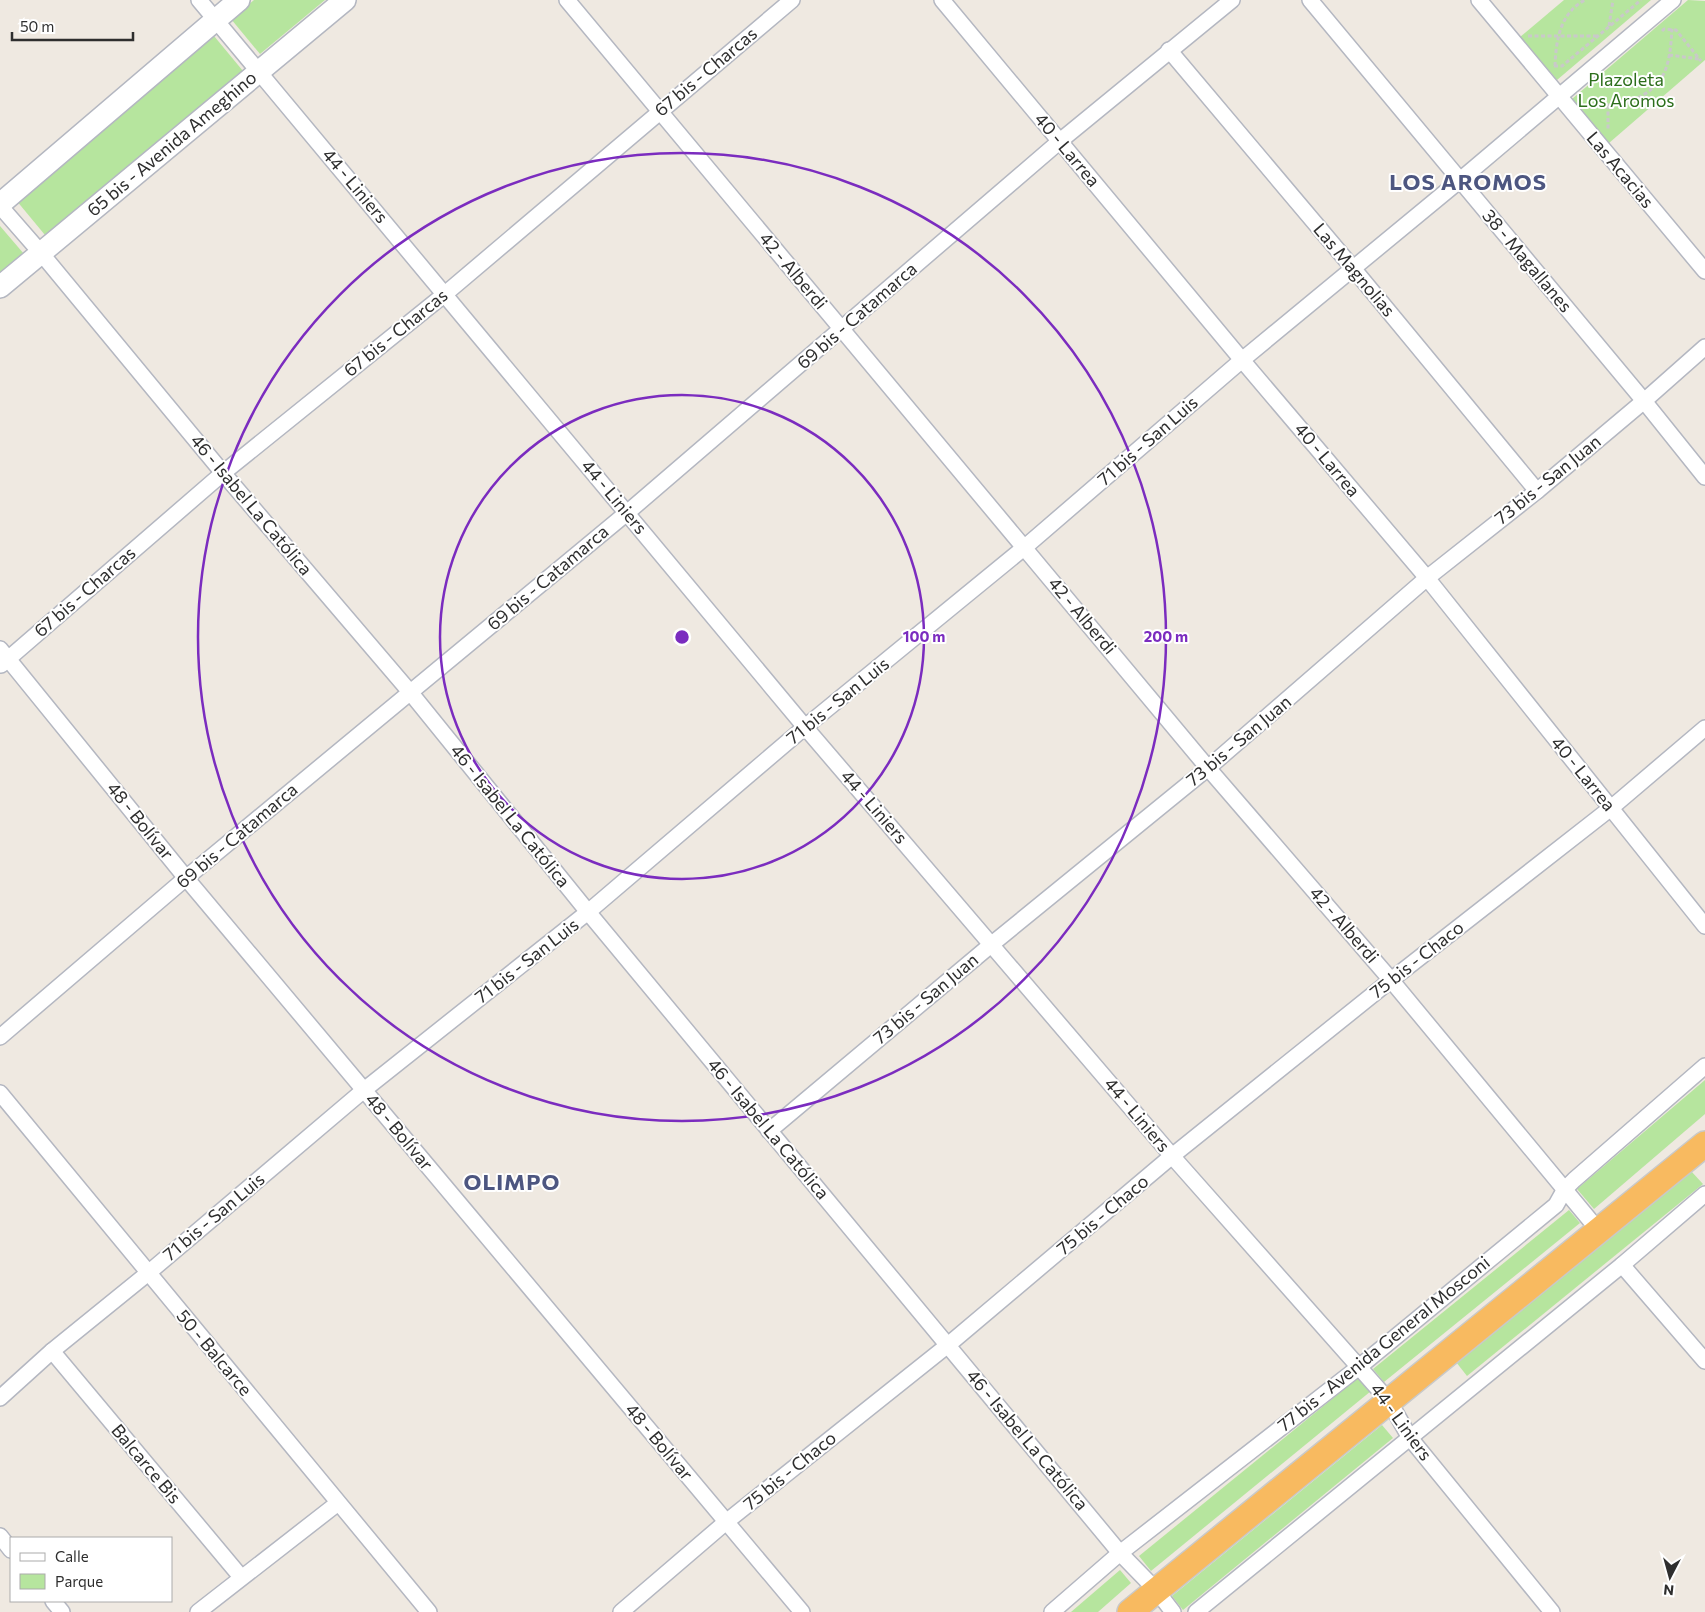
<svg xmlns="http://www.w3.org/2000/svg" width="1705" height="1612" font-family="Commissioner,sans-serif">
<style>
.green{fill:#b6e59e}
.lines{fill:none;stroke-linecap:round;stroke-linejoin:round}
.minor-casing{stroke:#b4b7c1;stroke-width:18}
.secondary-casing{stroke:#b4b7c1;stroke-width:24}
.trunk-casing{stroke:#c9c9c9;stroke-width:28}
.path{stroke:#c9c9c9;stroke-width:3;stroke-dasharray:4 2.5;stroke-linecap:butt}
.minor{stroke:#fff;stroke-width:15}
.secondary{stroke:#fff;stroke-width:21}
.trunk{stroke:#f8ba60;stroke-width:25}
.ring{fill:none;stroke:#7b2cbf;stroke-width:2.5}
.labels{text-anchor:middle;stroke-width:4;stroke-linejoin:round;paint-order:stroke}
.street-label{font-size:18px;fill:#2e2e2e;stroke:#fff}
.park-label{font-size:18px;fill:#2c6e1b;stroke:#fff}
.district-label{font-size:22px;font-weight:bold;letter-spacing:1px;fill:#4d5680;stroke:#fff}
.centre{fill:#7b2cbf;stroke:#fff;stroke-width:2.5}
.ring-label{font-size:15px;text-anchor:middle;font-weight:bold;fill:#7b2cbf;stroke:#fff;stroke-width:4;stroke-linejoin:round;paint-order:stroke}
</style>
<rect width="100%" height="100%" fill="#efe9e1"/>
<!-- green -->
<g class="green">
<polygon points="254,0 325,0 260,54 231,19"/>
<polygon points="1564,0 1651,0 1557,80 1520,37"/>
<polygon points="1688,0 1705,1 1705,60 1609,143 1572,99"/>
<polygon points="214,36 243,71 45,235 16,200"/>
<polygon points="0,226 24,254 0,274"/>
<polygon points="1705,1080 1705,1114 1594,1209 1577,1189"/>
<polygon points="1691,1171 1703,1184 1467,1376 1456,1362"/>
<polygon points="1569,1210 1580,1223 1384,1382 1373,1369"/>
<polygon points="1359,1377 1371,1391 1151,1571 1139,1556"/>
<polygon points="1382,1425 1393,1438 1183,1610 1172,1596"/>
<polygon points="1120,1570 1131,1583 1098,1612 1071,1612"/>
</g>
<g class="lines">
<defs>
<g id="minor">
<polyline points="199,0 805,727 1172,1156 1389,1401 1410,1438 1552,1612"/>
<polyline points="567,0 1208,768 1391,980 1599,1231"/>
<polyline points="942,0 1242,360 1427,578 1705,926"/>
<polyline points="1310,0 1644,401 1705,477"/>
<polyline points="1479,0 1705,271"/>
<polyline points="1169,50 1352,267 1537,491"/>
<polyline points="0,206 41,253 223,473 410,692 588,912 1120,1553 1156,1590 1173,1612"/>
<polyline points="0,649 186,878 802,1612"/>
<polyline points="1,665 223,473 445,294 792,0"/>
<polyline points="0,1037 186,878 628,512 1060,141 1232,0"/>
<polyline points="0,1093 429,1612"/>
<polyline points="769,1131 992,944 1208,768 1427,578 1537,491 1644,401 1705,347"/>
<polyline points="1622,1265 1705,1361"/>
<polyline points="52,1351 241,1577"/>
<polyline points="0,1398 52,1351 147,1274 364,1090 588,912 805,727 1025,547 1242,360 1459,181 1673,0"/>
<polyline points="0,1536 11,1550"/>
<polyline points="53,1601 62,1612"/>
<polyline points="198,1612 338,1503"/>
<polyline points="621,1612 726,1522 948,1345 1172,1156 1391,980 1611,808 1705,728"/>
<polyline points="1052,1612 1120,1553 1359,1367 1556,1205 1565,1189 1574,1180 1705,1066"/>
<polyline points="1196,1612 1622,1265 1705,1194"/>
</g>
<g id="secondary">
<polyline points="0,204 239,0"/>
<polyline points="0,287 345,0"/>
</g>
<polyline id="trunk" points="1130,1612 1705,1144"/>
</defs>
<!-- minor casing -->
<use href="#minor" class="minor-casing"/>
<!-- secondary casing -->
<use href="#secondary" class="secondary-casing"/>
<!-- trunk casing -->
<use href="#trunk" class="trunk-casing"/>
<!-- path -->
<g class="path">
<polyline points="1609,26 1613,0"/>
<polyline points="1662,31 1664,29 1676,30 1701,61"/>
<polyline points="1528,36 1598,36"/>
<polyline points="1669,55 1699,59"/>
<polyline points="1554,66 1562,66 1641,0"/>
<path d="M1555,66C1556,40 1560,13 1585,0"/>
<path d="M1587,105C1614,107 1648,102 1663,75C1670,62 1671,44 1672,29"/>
<polyline points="1608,105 1608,130"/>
</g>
<!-- minor -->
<use href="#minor" class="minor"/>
<!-- secondary -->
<use href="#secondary" class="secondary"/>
<!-- trunk -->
<use href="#trunk" class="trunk"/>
</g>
<!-- distance rings -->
<g class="ring">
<circle cx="682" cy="637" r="242"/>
<circle cx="682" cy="637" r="484"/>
</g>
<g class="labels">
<!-- street labels -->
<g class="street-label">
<text transform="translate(706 72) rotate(-40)" y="6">67 bis - Charcas</text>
<text transform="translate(172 144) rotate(-40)" y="6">65 bis - Avenida Ameghino</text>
<text transform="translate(1067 150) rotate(50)" y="6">40 - Larrea</text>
<text transform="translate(1620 170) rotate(50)" y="6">Las Acacias</text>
<text transform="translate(355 186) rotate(50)" y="6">44 - Liniers</text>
<text transform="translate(1527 261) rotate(50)" y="6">38 - Magallanes</text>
<text transform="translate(1354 270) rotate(50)" y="6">Las Magnolias</text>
<text transform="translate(793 271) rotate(50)" y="6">42 - Alberdi</text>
<text transform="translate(857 316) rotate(-41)" y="6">69 bis - Catamarca</text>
<text transform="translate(396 333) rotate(-39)" y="6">67 bis - Charcas</text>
<text transform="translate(1148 441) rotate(-41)" y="6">71 bis - San Luis</text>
<text transform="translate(1327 460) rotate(50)" y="6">40 - Larrea</text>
<text transform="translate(1548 480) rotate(-39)" y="6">73 bis - San Juan</text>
<text transform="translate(614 497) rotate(50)" y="6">44 - Liniers</text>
<text transform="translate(251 505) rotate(50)" y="6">46 - Isabel La Católica</text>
<text transform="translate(548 578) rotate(-40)" y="6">69 bis - Catamarca</text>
<text transform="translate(85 592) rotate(-41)" y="6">67 bis - Charcas</text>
<text transform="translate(1082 616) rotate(50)" y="6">42 - Alberdi</text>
<text transform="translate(838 701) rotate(-39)" y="6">71 bis - San Luis</text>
<text transform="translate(1239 741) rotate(-40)" y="6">73 bis - San Juan</text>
<text transform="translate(1583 774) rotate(51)" y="6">40 - Larrea</text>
<text transform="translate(874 807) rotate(49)" y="6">44 - Liniers</text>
<text transform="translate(510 816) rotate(51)" y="6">46 - Isabel La Católica</text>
<text transform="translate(140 821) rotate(51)" y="6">48 - Bolívar</text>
<text transform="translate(237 836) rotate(-40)" y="6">69 bis - Catamarca</text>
<text transform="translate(1344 925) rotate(49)" y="6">42 - Alberdi</text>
<text transform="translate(1417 960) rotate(-38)" y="6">75 bis - Chaco</text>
<text transform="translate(527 961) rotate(-38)" y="6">71 bis - San Luis</text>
<text transform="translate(926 999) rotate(-40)" y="6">73 bis - San Juan</text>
<text transform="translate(1137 1115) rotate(50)" y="6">44 - Liniers</text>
<text transform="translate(768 1129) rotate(50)" y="6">46 - Isabel La Católica</text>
<text transform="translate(399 1132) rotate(50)" y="6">48 - Bolívar</text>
<text transform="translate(1103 1215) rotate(-40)" y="6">75 bis - Chaco</text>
<text transform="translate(214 1217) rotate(-40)" y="6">71 bis - San Luis</text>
<text transform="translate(1384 1344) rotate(-39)" y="6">77 bis - Avenida General Mosconi</text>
<text transform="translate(214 1353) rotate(50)" y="6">50 - Balcarce</text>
<text transform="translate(1401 1422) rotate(54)" y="6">44 - Liniers</text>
<text transform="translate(1027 1440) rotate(50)" y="6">46 - Isabel La Católica</text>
<text transform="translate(659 1442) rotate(50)" y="6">48 - Bolívar</text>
<text transform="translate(146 1464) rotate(50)" y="6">Balcarce Bis</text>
<text transform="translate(790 1471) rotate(-39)" y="6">75 bis - Chaco</text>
</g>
<!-- park labels -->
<g class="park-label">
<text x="1626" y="86">Plazoleta<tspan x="1626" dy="21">Los Aromos</tspan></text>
</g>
<!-- district labels -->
<g class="district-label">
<text x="1468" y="190">LOS AROMOS</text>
<text x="512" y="1190">OLIMPO</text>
</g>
</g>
<circle cx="682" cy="637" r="8" class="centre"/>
<g class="ring-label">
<text x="924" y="642">100 m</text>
<text x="1166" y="642">200 m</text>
</g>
<!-- legend -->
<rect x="10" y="1537" width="162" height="65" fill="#ffffff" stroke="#ababab"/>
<rect x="20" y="1553" width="25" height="8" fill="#ffffff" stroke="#ababab"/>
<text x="55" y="1562" font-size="15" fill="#2e2e2e">Calle</text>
<rect x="20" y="1574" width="25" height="15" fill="#b6e59e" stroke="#ababab"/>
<text x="55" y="1587" font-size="15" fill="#2e2e2e">Parque</text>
<!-- north arrow -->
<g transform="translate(1670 1577) rotate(186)" stroke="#ffffff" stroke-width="4" paint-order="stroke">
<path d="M0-4L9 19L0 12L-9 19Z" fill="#2e2e2e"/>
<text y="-8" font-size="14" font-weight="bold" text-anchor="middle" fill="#2e2e2e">N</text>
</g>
<!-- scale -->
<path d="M12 32v8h121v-8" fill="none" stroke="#2e2e2e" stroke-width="2.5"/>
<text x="20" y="32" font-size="15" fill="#2e2e2e" stroke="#ffffff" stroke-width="4" paint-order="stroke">50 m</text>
</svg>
